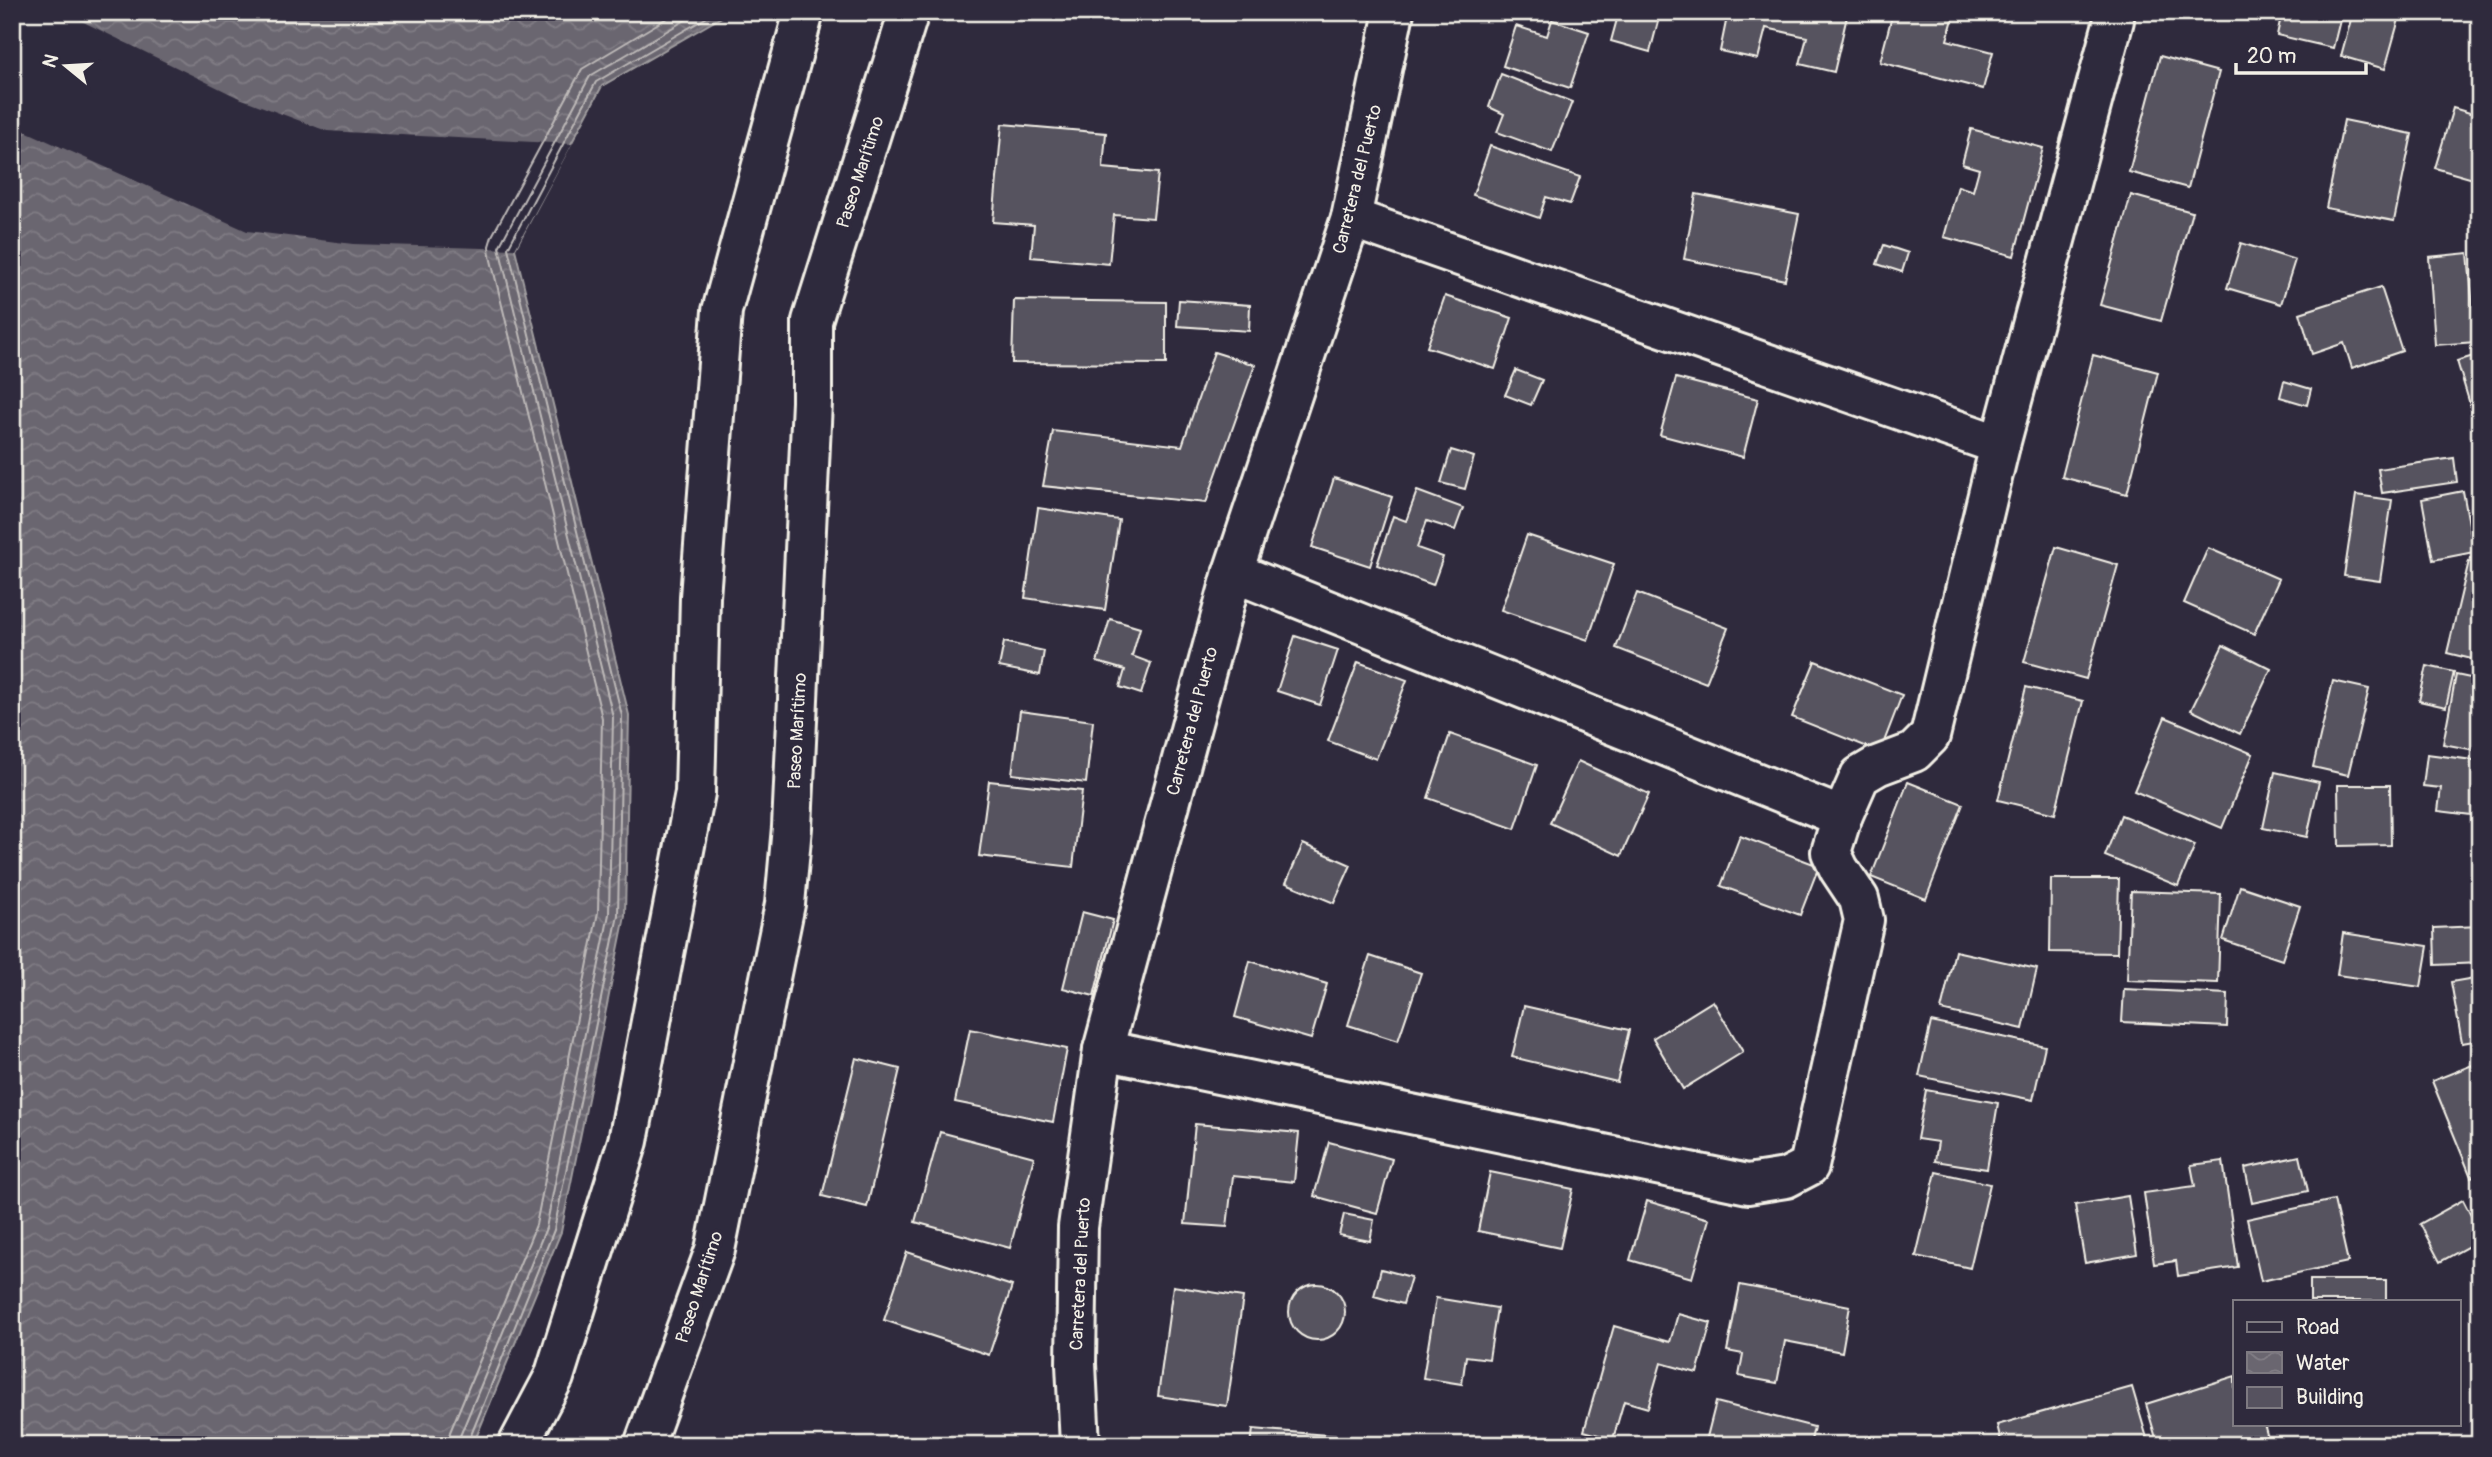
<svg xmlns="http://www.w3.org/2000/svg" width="2492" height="1457" font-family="Pangolin,sans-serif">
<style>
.water{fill:url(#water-waves);stroke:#a19ea0;stroke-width:2}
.pier{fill:#2f2a3d}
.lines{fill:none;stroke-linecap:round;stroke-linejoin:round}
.shore{stroke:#bdb9b8;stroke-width:2}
.building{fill:#56525f;stroke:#f4f1e8;stroke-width:2}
.minor-casing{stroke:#f4f1e8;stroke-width:44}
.major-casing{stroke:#f4f1e8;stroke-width:44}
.minor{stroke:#2f2a3d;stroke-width:38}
.major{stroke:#2f2a3d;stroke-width:38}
.labels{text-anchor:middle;stroke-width:7;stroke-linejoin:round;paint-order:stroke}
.street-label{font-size:18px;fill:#f4f1e8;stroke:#2f2a3d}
</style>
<defs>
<pattern id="water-waves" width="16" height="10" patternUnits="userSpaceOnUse" patternTransform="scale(1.75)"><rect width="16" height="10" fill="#6a6670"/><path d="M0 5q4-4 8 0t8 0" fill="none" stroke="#807c84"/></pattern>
</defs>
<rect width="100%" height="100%" fill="#2f2a3d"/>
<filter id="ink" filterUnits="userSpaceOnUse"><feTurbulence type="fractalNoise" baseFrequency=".0143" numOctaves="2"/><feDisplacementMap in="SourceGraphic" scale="14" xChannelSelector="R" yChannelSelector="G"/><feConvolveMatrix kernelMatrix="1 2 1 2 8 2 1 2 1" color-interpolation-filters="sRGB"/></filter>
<g filter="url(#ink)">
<!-- water -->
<polygon class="water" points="12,12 730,12 602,86 515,249 629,715 625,916 561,1232 473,1445 12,1445"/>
<!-- pier -->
<polygon class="pier" points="12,12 63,12 237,97 327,131 572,144 515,249 353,244 247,231 12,125"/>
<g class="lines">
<!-- shore -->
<g class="shore">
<polyline points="448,1445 450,1432 536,1225 598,912 602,718 490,256 489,246 492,236 582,69 677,12"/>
<polyline points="458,1445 460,1436 546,1228 609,914 613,717 499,247 590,76 699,12"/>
<polyline points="467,1445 554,1230 618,915 622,716 508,248 596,82 716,12"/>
</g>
</g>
<!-- building -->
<g class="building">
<polygon points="1619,12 1652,12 1660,14 1650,52 1611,41"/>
<polygon points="1728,12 1848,12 1834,72 1800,64 1807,37 1766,28 1758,59 1720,51"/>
<polygon points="1893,12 1955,12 1947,40 1993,52 1983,89 1880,62"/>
<polygon points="2282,12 2342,12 2333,48 2277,35"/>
<polygon points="2353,12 2401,12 2385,69 2341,56"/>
<polygon points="1552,20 1589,32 1570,88 1503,66 1516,26 1547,36"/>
<polygon points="2160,56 2219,72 2188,188 2129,172"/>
<polygon points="1501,74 1572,102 1552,152 1497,132 1504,114 1489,107"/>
<polygon points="2453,108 2480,116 2480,181 2435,168"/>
<polygon points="2344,120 2412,134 2394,221 2326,208"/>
<polygon points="1002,124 1106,133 1103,168 1158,173 1153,218 1114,215 1109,264 1031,257 1034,225 993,222"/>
<polygon points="1971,129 2043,148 2014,256 1944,237 1958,186 1973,191 1979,169 1962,164"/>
<polygon points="1490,146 1580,177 1570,204 1546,197 1539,218 1473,195"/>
<polygon points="1696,194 1799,214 1785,280 1684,259"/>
<polygon points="2131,195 2192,212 2161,321 2100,305"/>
<polygon points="2241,243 2295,260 2281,304 2227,288"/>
<polygon points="1884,245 1908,253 1902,272 1877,264"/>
<polygon points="2468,253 2476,342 2435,345 2429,257"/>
<polygon points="2381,287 2402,351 2352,368 2344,343 2312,354 2300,313"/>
<polygon points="1445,296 1512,318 1495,369 1427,347"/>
<polygon points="1014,300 1166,302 1166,364 1012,363"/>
<polygon points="1179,300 1250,305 1249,331 1177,326"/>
<polygon points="1214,352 1255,365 1206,503 1043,486 1053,431 1182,446"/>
<polygon points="2480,354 2480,431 2478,431 2457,361"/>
<polygon points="2093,355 2158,372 2127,494 2062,477"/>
<polygon points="1516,370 1542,380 1531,405 1505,395"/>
<polygon points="1676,378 1758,399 1743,457 1660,435"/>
<polygon points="2284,381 2311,389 2307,405 2280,397"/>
<polygon points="1451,450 1474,457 1465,489 1441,483"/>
<polygon points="2454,458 2457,482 2382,493 2378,469"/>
<polygon points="1334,478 1392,497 1370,566 1312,547"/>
<polygon points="1417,491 1463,508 1455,530 1427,521 1417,548 1443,557 1433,585 1377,565 1393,516 1406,521"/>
<polygon points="2463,491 2474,552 2433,560 2422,499"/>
<polygon points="2356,495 2392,500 2380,581 2344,576"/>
<polygon points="1038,508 1119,520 1105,610 1025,598"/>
<polygon points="1527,535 1614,564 1588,640 1501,610"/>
<polygon points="2056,547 2118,565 2086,679 2024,662"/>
<polygon points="2208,548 2279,579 2254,634 2184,603"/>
<polygon points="2469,561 2480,564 2480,661 2447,653"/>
<polygon points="1637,593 1728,628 1706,683 1616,648"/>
<polygon points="1110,619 1140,628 1132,656 1151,663 1141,694 1120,687 1125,670 1097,662"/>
<polygon points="1295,636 1338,650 1320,705 1277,691"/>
<polygon points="1004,642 1044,651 1040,675 999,667"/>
<polygon points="2223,645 2271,669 2240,734 2191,710"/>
<polygon points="1815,661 1902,695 1880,752 1792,717"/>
<polygon points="1358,662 1407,680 1376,759 1328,741"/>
<polygon points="2427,666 2454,672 2446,707 2419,701"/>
<polygon points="2456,675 2480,680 2480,751 2443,744"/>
<polygon points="2333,681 2369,689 2348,775 2313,767"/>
<polygon points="2026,687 2083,701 2055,814 1998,800"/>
<polygon points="1020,711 1093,721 1086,783 1012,774"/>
<polygon points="2165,717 2253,754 2222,828 2134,791"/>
<polygon points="1450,734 1537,765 1515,829 1428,798"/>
<polygon points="2427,754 2480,761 2480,816 2438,811 2441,788 2423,786"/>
<polygon points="1578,761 1649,794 1621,856 1550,823"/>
<polygon points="2275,772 2319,782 2307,837 2263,828"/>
<polygon points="989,781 1082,791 1073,867 979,856"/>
<polygon points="1908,782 1963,804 1926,899 1871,877"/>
<polygon points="2338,785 2390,785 2391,845 2339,846"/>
<polygon points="2121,815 2195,845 2178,886 2105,856"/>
<polygon points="1740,836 1819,866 1800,915 1721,886"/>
<polygon points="1303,844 1351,865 1334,903 1286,883"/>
<polygon points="2051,879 2119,879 2117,953 2050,952"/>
<polygon points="2240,886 2300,906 2282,960 2223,940"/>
<polygon points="2131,891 2221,894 2218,983 2127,980"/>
<polygon points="1082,912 1113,920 1094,996 1063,988"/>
<polygon points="2480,926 2480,963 2435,965 2434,928"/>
<polygon points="2343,933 2428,946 2421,987 2337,975"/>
<polygon points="1955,951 2037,969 2023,1029 1941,1010"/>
<polygon points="1370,956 1421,973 1398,1041 1348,1025"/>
<polygon points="1250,961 1327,984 1311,1039 1235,1017"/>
<polygon points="2480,977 2480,1040 2462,1043 2451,982"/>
<polygon points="2124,989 2228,994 2227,1027 2122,1022"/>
<polygon points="1713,1001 1743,1052 1683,1089 1653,1038"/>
<polygon points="1524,1006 1629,1030 1617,1082 1512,1057"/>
<polygon points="1931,1022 2045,1046 2033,1100 1919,1076"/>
<polygon points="970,1029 1067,1049 1053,1122 955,1102"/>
<polygon points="856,1058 900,1069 867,1207 822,1196"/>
<polygon points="2480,1062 2480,1174 2471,1177 2432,1081"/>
<polygon points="1926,1090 1998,1103 1987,1169 1935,1161 1938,1142 1917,1139"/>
<polygon points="1195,1124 1299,1133 1294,1182 1233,1176 1227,1227 1185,1224"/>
<polygon points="940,1132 1034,1157 1010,1248 915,1222"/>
<polygon points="1329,1142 1392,1159 1377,1213 1314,1196"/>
<polygon points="2300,1156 2308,1191 2252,1203 2245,1168"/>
<polygon points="2223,1161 2238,1267 2178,1276 2176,1261 2154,1264 2144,1193 2195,1186 2191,1165"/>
<polygon points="1490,1172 1573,1189 1560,1248 1478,1231"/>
<polygon points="1936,1172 1990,1184 1970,1268 1916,1256"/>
<polygon points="2128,1196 2137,1254 2085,1263 2075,1205"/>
<polygon points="2334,1200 2348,1262 2261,1281 2247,1219"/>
<polygon points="2463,1200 2480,1233 2480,1240 2440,1262 2420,1224"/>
<polygon points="1647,1201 1709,1219 1692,1278 1630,1260"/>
<polygon points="1344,1214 1374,1220 1370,1241 1339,1235"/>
<polygon points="907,1252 1012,1286 989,1355 884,1320"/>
<polygon points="1381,1269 1411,1277 1403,1304 1374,1296"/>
<rect x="2310" y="1280" width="76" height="21"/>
<circle cx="1317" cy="1312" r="28"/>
<polygon points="1740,1285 1850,1306 1842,1352 1785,1341 1777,1383 1739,1376 1743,1354 1727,1351"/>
<polygon points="1173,1286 1243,1297 1227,1406 1158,1396"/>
<polygon points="1436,1298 1497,1308 1489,1359 1466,1356 1462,1384 1423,1378"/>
<polygon points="1678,1314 1711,1323 1697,1373 1661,1363 1648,1408 1624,1401 1613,1439 1584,1431 1614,1326 1670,1342"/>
<polygon points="2235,1376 2235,1424 2264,1424 2268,1438 2247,1445 2158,1445 2146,1404"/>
<polygon points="2132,1387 2149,1445 2002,1445 1997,1425"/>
<polygon points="1716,1402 1814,1427 1810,1445 1705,1445"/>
<polygon points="1253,1429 1364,1438 1364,1445 1251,1445"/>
<polygon points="893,1436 929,1445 891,1445"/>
</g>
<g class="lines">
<defs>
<g id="minor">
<polyline points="1351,218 2000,445"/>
<polyline points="1233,572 1842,817"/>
<polyline points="1103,1050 1748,1184 1786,1178 1809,1166 1864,920 1859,899 1839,869 1831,852 1842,817 1860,776 1877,766 1914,752 1930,736 2000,445 2114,20 2113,12"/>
<polyline points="518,1445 554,1377 628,1141 695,793 700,597 722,311 804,12"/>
<polyline points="644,1445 715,1250 785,904 792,827 812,402 812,321 909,12"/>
</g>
<polyline id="major" points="1080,1445 1076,1364 1078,1227 1103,1050 1233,572 1351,218 1394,12"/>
</defs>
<!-- minor casing -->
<use href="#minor" class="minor-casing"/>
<!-- major casing -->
<use href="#major" class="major-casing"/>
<!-- minor -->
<use href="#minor" class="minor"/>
<!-- major -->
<use href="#major" class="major"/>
</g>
</g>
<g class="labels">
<!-- street labels -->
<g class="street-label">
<text transform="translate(860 172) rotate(-72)" y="6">Paseo Marítimo</text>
<text transform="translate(1357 179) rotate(-76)" y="6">Carretera del Puerto</text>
<text transform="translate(1192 721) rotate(-75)" y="6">Carretera del Puerto</text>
<text transform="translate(797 731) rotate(-87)" y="6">Paseo Marítimo</text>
<text transform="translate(1080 1274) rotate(-87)" y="6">Carretera del Puerto</text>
<text transform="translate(699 1287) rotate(-72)" y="6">Paseo Marítimo</text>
</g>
</g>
<!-- margin -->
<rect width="2492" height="1457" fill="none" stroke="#2f2a3d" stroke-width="42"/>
<rect x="21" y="21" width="2450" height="1415" fill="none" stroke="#f4f1e8" stroke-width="2.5" filter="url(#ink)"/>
<!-- legend -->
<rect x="2233" y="1300" width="228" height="126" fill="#2f2a3d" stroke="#7e7a81" stroke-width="2"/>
<rect x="2247" y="1322" width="35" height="10" fill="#2f2a3d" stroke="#7e7a81" stroke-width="2"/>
<text x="2296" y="1334" font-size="21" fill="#f4f1e8">Road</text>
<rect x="2247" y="1352" width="35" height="21" fill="url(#water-waves)" stroke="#7e7a81" stroke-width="2"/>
<text x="2296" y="1370" font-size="21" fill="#f4f1e8">Water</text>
<rect x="2247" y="1387" width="35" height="21" fill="#56525f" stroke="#7e7a81" stroke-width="2"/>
<text x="2296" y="1404" font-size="21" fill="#f4f1e8">Building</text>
<!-- north arrow -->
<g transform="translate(66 66) rotate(288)" stroke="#2f2a3d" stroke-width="5" paint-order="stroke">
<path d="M0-5L12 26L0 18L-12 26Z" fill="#f4f1e8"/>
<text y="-10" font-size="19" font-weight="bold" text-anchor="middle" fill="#f4f1e8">N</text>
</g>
<!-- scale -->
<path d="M2236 63v10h130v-10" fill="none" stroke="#f4f1e8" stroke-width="3.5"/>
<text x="2247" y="63" font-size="21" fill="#f4f1e8" stroke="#2f2a3d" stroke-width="5" paint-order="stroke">20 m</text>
</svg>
